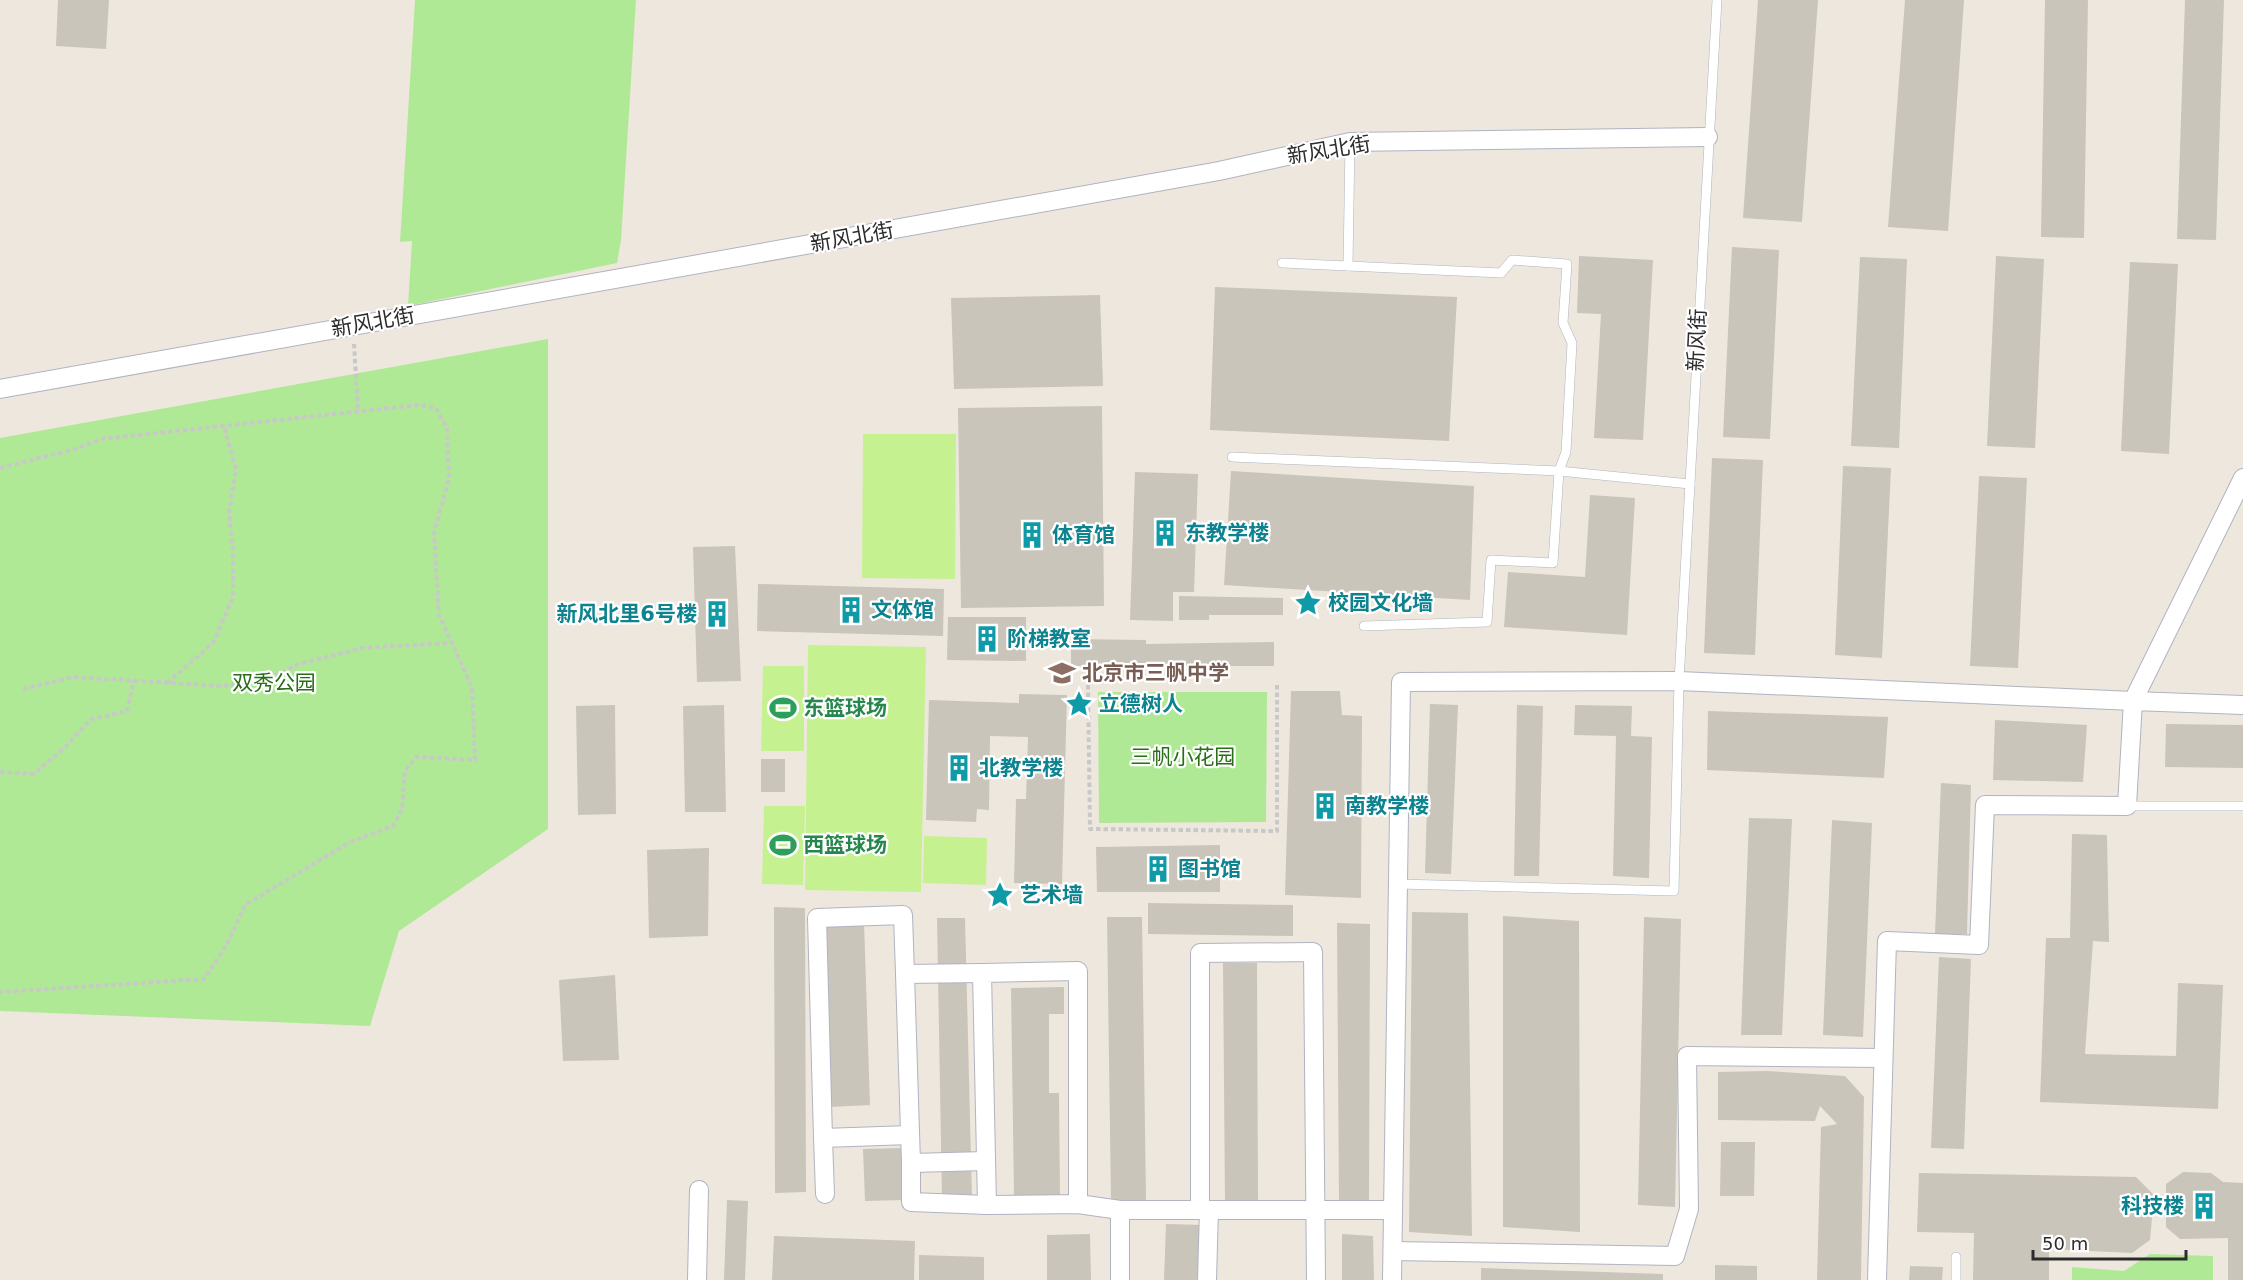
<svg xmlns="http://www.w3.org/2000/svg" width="2243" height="1280" font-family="'DejaVu Sans','Noto Sans SC',sans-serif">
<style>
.green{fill:#b0e996}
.pitch{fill:#c6f191}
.building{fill:#c9c5bb}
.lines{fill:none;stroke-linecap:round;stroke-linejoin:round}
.lane-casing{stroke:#b1b3c0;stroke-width:10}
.street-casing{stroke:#b1b3c0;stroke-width:20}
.path{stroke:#c8c8c8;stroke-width:4;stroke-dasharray:4.5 3;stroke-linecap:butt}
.lane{stroke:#fff;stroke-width:9}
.street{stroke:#fff;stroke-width:18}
.labels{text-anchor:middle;stroke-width:4.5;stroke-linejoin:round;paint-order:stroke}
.street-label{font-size:21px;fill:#2c2c2c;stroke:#fff}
.culture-label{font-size:21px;font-weight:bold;fill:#0d838f;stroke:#fff;text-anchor:start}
.education-label{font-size:21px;font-weight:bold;fill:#785e54;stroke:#fff;text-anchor:start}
.park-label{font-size:21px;fill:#266f15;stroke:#fff}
.leisure-label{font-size:21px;font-weight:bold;fill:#27864d;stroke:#fff;text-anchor:start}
</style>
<rect width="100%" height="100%" fill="#eee7dd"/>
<!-- green -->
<g class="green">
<polygon points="415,0 636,0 621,240 617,263 408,306 412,241 400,242"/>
<polygon points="548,339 548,829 399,931 370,1026 0,1011 0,438"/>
<polygon points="1098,692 1267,692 1266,822 1099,823"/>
<polygon points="2150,1254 2213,1256 2213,1280 2072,1280 2072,1267 2124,1271"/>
</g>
<!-- pitch -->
<g class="pitch">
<polygon points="863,434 956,434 955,579 862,578"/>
<polygon points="808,645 926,647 921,892 805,890"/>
<polygon points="763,666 804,666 804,751 761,751"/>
<polygon points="764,806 805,806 803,885 762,884"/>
<polygon points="924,836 987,838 986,885 923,883"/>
</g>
<!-- building -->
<g class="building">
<polygon points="58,0 109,0 106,49 56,46"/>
<polygon points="1758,0 1818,0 1802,222 1743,218"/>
<polygon points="1905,0 1964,0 1948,231 1888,227"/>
<polygon points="2045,0 2088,0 2084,238 2041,237"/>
<polygon points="2185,0 2224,0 2216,240 2177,239"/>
<polygon points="1732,247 1779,250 1770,439 1723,437"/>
<polygon points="1579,256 1653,260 1643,440 1594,438 1601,314 1577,313"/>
<polygon points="1996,256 2044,259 2035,448 1987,446"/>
<polygon points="1860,257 1907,259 1899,448 1851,446"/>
<polygon points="2130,262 2178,264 2169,454 2121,451"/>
<polygon points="1215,287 1457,297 1449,441 1210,430"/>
<polygon points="1100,295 1103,386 954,389 951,298"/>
<polygon points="1102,406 1104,606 961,608 958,408"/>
<polygon points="1712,458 1763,460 1755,655 1704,653"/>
<polygon points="1843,466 1891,468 1882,658 1835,655"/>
<polygon points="1231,471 1474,486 1470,600 1224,585"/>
<polygon points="1135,472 1198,474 1194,592 1173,592 1173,621 1130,620"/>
<polygon points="1979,476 2027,478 2018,668 1970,666"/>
<polygon points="1590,495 1635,498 1627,635 1504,627 1508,572 1585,577"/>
<polygon points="735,546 741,681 697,682 693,547"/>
<polygon points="758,584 944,589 943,636 757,631"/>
<polygon points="1179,596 1283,598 1283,615 1209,615 1209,620 1179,620"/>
<polygon points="948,617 1026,617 1026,661 947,660"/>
<polygon points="1071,639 1146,640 1146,644 1274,642 1274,666 1071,666"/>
<polygon points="1291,691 1340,691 1342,715 1362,716 1361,898 1285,895"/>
<polygon points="1019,694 1067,695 1062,884 1014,883 1016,799 1026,799 1028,737 990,736 989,810 977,809 976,822 926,820 929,700 1019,703"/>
<polygon points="1430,704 1458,705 1451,874 1425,873"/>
<polygon points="615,705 616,814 578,815 576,706"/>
<polygon points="724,705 726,812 685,812 683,706"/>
<polygon points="1517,705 1543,706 1539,876 1514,876"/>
<polygon points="1575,705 1632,706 1631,736 1652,737 1649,878 1613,876 1616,736 1574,735"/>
<polygon points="1708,711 1888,717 1884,778 1707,770"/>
<polygon points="1995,720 2087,725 2083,782 1993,780"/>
<polygon points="2166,724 2243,725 2243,768 2165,767"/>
<rect x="761" y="759" width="24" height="33"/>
<polygon points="1941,783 1971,785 1967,934 1935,934"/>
<polygon points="1749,818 1792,819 1782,1035 1741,1035"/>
<polygon points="1832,820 1872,823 1863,1037 1823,1035"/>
<polygon points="2072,834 2107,835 2109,942 2093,941 2085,1054 2176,1056 2178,983 2223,985 2218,1109 2040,1102 2046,938 2070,938"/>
<polygon points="1220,845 1220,892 1097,892 1096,847"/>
<polygon points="709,848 708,936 649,938 647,850"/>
<polygon points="1148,903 1293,905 1293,936 1148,934"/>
<polygon points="774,907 805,908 806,1192 775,1193"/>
<polygon points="1412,912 1468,913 1472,1236 1409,1232"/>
<polygon points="1503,916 1579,921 1580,1232 1503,1227"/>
<polygon points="1107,917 1142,917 1146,1200 1111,1201"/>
<polygon points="1644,917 1681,919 1675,1207 1638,1205"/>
<polygon points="937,918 965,918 972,1199 942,1200"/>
<polygon points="864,922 870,1105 830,1107 825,924"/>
<polygon points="1337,923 1370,924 1369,1204 1339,1205"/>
<polygon points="1939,957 1971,959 1964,1149 1931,1148"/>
<polygon points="1223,963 1257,963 1258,1203 1225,1203"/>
<polygon points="615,975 619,1060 563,1061 559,980"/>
<polygon points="1064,987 1064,1014 1049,1014 1049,1093 1059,1093 1060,1196 1014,1195 1011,988"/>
<polygon points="1767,1071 1845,1076 1864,1097 1861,1280 1817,1280 1821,1127 1837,1124 1820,1106 1815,1121 1718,1120 1718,1072"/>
<polygon points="1721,1142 1755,1142 1754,1196 1720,1196"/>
<polygon points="903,1148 905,1200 865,1201 863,1149"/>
<polygon points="2183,1172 2211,1173 2223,1182 2243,1183 2243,1280 2228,1280 2228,1238 2180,1239 2166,1227 2166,1184"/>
<polygon points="1919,1173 2136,1177 2154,1195 2150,1240 2132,1253 2049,1249 2049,1280 1973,1280 1974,1233 1917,1232"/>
<polygon points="727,1200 748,1201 745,1280 724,1280"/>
<polygon points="1166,1224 1203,1225 1202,1280 1164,1280"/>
<polygon points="1090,1234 1091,1280 1047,1280 1047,1235"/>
<polygon points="1342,1234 1373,1236 1374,1280 1342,1280"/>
<polygon points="774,1236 915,1241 914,1280 772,1280"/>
<polygon points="919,1255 984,1257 984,1280 919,1280"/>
<polygon points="1715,1265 1757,1266 1757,1280 1715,1280"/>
<polygon points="1910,1266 1943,1267 1942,1280 1909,1280"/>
<polygon points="1481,1268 1663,1274 1663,1280 1481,1280"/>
</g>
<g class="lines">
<defs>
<g id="lane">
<polyline points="1282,263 1348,266 1350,142"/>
<polyline points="1348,266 1501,273 1512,260 1567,264 1563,323 1572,343 1566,452 1559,471 1553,563 1491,560 1487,622 1364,626"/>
<polyline points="1232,457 1559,471 1690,484"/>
<polyline points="2127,806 2243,806"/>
<polyline points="1398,884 1674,891 1679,681 1717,0"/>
<polyline points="1956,1257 1956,1280"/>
</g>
<g id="street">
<polyline points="0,389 1219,171 1350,142 1708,137"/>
<polyline points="982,973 905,974 911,1163 986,1161"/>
<polyline points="905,974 903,915 817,918 823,1138 910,1135"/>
<polyline points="823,1138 825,1194"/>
<polyline points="911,1163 911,1202 987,1205"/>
<polyline points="1078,1204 1078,971 982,973 987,1205 1078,1204 1120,1210"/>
<polyline points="1200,1210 1200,953 1313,952 1316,1280"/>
<polyline points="1393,1251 1675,1256 1689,1209 1687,1056 1883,1058"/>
<polyline points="697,1280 699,1190"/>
<polyline points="1120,1280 1120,1210 1393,1210"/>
<polyline points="1207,1280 1209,1210"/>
<polyline points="1392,1280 1401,682 1679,681 2133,701 2243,478"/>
<polyline points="1877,1280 1887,941 1979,945 1985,805 2127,806 2133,701 2243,705"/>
</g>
</defs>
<!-- lane casing -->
<use href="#lane" class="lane-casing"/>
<!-- street casing -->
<use href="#street" class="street-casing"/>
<!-- path -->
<g class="path">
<polyline points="354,344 358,411"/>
<polyline points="0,468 75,449 101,439 419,405 436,408 447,428 449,479 434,533 439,615 472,687 475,760 416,757 405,771 402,809 393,826 350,842 245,905 227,944 204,979 0,992"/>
<polyline points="167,683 213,643 233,597 233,550 229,513 236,469 224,427"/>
<polyline points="1088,685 1090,829 1277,831 1277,683"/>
<polyline points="23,689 73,677 221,686 263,681 299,664 362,648 452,643"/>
<polyline points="0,772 34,774 65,747 91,719 127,711 134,680"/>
</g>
<!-- lane -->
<use href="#lane" class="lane"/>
<!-- street -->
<use href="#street" class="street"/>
</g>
<!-- icons -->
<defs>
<symbol id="building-bare" viewBox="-9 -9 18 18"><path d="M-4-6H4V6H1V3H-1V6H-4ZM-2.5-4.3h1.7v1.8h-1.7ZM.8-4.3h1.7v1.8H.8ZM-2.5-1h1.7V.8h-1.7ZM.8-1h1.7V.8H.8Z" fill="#0f9aa8" stroke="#fff" stroke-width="2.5" paint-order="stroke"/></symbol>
<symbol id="sight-bare" viewBox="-9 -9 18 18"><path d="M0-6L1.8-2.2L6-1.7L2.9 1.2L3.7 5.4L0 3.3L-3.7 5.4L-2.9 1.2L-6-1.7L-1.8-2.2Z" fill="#0f9aa8" stroke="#fff" stroke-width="2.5" paint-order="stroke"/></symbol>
<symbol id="school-bare" viewBox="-9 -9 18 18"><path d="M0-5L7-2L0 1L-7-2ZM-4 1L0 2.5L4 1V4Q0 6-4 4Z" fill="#8d6e63" stroke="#fff" stroke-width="2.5" paint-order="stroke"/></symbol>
<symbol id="stadium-bare" viewBox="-9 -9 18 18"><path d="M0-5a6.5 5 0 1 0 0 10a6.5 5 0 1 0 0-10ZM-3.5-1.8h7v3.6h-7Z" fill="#2e9e5b" stroke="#fff" stroke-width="2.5" paint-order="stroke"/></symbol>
</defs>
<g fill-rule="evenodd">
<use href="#building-bare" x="1146" y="514" width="38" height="38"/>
<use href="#building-bare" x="1013" y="516" width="38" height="38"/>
<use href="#sight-bare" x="1289" y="584" width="38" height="38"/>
<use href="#building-bare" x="832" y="591" width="38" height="38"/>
<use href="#building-bare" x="698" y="595" width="38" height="38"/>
<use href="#building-bare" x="968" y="620" width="38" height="38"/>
<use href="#school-bare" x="1043" y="654" width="38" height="38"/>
<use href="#sight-bare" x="1060" y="685" width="38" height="38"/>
<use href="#stadium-bare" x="764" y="689" width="38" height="38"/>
<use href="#building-bare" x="940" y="749" width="38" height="38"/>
<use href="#building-bare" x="1306" y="787" width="38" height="38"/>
<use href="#stadium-bare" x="764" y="826" width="38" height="38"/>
<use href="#building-bare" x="1139" y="850" width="38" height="38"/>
<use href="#sight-bare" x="981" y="876" width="38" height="38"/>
<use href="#building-bare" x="2185" y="1187" width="38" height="38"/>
</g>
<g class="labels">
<!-- street labels -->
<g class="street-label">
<text transform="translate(1329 150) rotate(-9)" y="7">新风北街</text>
<text transform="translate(852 237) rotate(-10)" y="7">新风北街</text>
<text transform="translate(373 322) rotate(-10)" y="7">新风北街</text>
<text transform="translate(1697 340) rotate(-87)" y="7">新风街</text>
</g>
<!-- culture labels -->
<g class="culture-label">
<text x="1185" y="540">东教学楼</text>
<text x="1052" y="542">体育馆</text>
<text x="1328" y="610">校园文化墙</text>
<text x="871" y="617">文体馆</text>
<text x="697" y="621" text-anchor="end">新风北里6号楼</text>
<text x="1007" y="646">阶梯教室</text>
<text x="1099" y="711">立德树人</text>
<text x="979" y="775">北教学楼</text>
<text x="1345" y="813">南教学楼</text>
<text x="1178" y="876">图书馆</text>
<text x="1020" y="902">艺术墙</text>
<text x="2184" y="1213" text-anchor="end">科技楼</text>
</g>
<!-- education labels -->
<g class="education-label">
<text x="1082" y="680">北京市三帆中学</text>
</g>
<!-- park labels -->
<g class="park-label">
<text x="274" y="690">双秀公园</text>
<text x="1183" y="764">三帆小花园</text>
</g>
<!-- leisure labels -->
<g class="leisure-label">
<text x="803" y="715">东篮球场</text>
<text x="803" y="852">西篮球场</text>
</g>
</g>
<!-- scale -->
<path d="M2033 1250v9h153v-9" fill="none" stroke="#2c2c2c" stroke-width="3"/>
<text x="2042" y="1250" font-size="18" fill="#2c2c2c" stroke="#ffffff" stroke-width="4.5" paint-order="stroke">50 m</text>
</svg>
